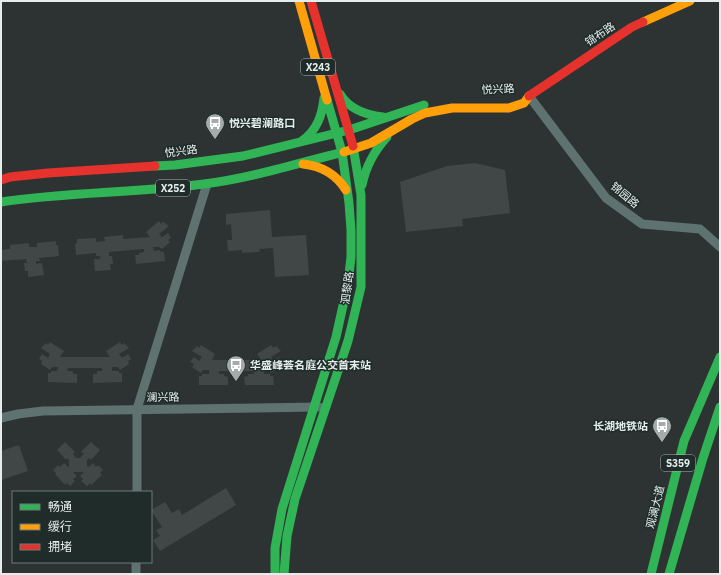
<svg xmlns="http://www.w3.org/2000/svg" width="721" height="575" font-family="'IBM Plex Sans','Noto Sans SC',sans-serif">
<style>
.building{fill:#414746}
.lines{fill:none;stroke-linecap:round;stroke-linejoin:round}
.street{stroke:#5e726f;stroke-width:9}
.fast{stroke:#30b455;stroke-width:9}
.slow{stroke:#ff9f0a;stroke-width:9}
.jam{stroke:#e5322d;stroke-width:9}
.labels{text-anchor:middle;stroke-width:3;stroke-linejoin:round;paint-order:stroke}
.shield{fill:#1f2c2a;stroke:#aab3b2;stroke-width:1}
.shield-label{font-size:10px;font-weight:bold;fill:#e5edec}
.street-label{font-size:11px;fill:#e5edec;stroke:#1f2c2a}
.poi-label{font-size:11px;font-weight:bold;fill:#e5edec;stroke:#1f2c2a;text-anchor:start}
</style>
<rect width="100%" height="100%" fill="#2c3332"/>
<!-- building -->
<g class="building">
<polygon points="475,163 505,170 510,213 462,219 463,226 406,232 400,182 447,166"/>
<polygon points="270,210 272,237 306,235 309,275 275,277 273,248 259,249 260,252 242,253 242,250 228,251 227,240 232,240 231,224 226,225 226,214"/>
<polygon points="159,221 161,224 163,222 169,226 159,234 162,237 168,233 171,238 168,240 170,242 162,249 159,247 153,247 154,251 160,250 161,252 164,252 165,261 136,264 135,255 139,255 139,253 144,252 144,249 109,252 109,256 112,256 113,264 110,264 111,270 95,271 94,259 100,259 100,256 96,256 96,253 76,255 75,244 77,243 77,239 96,238 96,242 105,241 104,237 123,235 123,239 150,237 146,232"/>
<polygon points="56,241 56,245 58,245 59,256 39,258 40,261 36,261 36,264 42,263 44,275 28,277 28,271 25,271 24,263 27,263 26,259 1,261 1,250 10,249 10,245 29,243 29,247 37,247 37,243"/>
<polygon points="50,342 64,351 60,357 110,357 106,351 120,342 122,345 124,343 129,348 119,354 122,358 128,354 131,359 128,361 129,364 120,370 118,367 112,367 112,371 119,371 119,373 122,373 122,382 93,383 93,374 97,374 97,371 102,371 102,368 68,368 67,371 73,371 73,374 77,374 77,383 48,382 48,373 51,373 51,371 57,371 58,367 52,367 50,370 41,364 42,361 39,359 42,354 48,358 50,354 41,348 46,343 48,345"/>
<polygon points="201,345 215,354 212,360 261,360 257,354 271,345 273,348 276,346 281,351 271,357 273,361 279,357 282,362 279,364 281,367 271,373 270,370 264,370 264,374 270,374 270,376 273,376 274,385 245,385 244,377 248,376 248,374 254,374 254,371 219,371 219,374 224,374 224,376 228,377 228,385 199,385 199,376 202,376 202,374 209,374 209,370 203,370 201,373 192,367 194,364 190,362 194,357 199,361 202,357 192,351 197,346 199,348"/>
<polygon points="65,442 75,452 73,454 76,458 80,458 84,454 81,452 91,442 100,450 91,460 89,458 87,460 87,466 89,467 93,463 96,467 98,465 103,470 100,473 102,475 91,485 90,483 87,486 81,481 83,479 80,476 84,472 73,472 77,476 73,479 75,481 70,486 67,483 65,485 55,474 56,473 53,470 58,465 60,467 64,463 68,467 69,466 69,460 67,458 66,460 57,450"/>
<polygon points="19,445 28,471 1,480 1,451"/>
<polygon points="226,488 236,505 160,551 153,540 160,536 156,530 162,527 151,510 165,502 172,513 179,509 182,515"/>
</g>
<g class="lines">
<!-- street -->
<g class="street">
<polyline points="529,96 606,198 642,224 700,229 720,247"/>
<polyline points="1,418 18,414 43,411 319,407"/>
<polyline points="137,492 137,409 207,184"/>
<polyline points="136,574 136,562"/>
</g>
<!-- fast -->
<g class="fast">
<path d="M340,94C349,109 366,115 383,117"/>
<path d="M302,141C317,130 322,116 324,98"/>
<polyline points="155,166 175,165 243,156 349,130 424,105"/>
<path d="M362,185C366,166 374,151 387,137"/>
<path d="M1,202C68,192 137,193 204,184C252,178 298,163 344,152"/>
<polyline points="275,574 275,548 282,509 336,337 348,283 351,257 351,230 349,203 342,152 327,100"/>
<polyline points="284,574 287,536 295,499 348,341 361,287 361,195 353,146"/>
<polyline points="651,574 684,441 720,357"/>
<polyline points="669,574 703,458 720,407"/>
</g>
<!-- slow -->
<g class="slow">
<polyline points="299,1 327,100"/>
<polyline points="643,22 690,1"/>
<polyline points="344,152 371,143 412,119 425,113 452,108 509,108 524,103 529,96"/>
<path d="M303,164C322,166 336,174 346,190"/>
</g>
<!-- jam -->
<g class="jam">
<polyline points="311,1 353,146"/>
<polyline points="529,96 632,27 643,22"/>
<polyline points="1,180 10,177 48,173 155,166"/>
</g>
</g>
<!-- icons -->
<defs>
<symbol id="bus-pin" viewBox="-11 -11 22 30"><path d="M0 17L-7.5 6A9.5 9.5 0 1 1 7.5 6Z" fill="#a4acab" stroke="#1f2c2a"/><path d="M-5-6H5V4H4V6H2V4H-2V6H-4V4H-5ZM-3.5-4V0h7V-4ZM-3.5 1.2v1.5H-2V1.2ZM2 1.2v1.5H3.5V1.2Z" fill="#fff"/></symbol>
</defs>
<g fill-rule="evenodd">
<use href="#bus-pin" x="204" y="112" width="22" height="30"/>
<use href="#bus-pin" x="225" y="354" width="22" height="30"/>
<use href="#bus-pin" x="651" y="415" width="22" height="30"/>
</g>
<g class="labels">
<!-- shield labels -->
<g class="shield">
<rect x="301" y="59" width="34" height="16" rx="3"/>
<rect x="156" y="180" width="34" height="16" rx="3"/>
<rect x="661" y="455" width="34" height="16" rx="3"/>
</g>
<g class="shield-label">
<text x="318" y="71">X243</text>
<text x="173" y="192">X252</text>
<text x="678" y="467">S359</text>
</g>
<!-- street labels -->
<g class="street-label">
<text transform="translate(600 34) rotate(-34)" y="4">锦布路</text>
<text transform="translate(498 89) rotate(-3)" y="4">悦兴路</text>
<text transform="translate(181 151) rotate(-7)" y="4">悦兴路</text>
<text transform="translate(625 195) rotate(40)" y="4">锦园路</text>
<text transform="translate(347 288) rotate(-82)" y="4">泗黎路</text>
<text transform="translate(163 397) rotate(-1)" y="4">澜兴路</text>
<text transform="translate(655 507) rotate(-76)" y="4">观澜大道</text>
</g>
<!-- poi labels -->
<g class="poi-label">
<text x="229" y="127">悦兴碧澜路口</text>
<text x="250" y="369">华盛峰荟名庭公交首末站</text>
<text x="648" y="430" text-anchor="end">长湖地铁站</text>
</g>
</g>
<!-- border -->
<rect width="721" height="575" fill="none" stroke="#e5edec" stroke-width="4"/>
<!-- legend -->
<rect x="12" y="491" width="140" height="72" fill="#1f2c2a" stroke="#6e7978"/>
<rect x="20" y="504" width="20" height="6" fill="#30b455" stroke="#6e7978"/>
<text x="48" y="511" font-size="12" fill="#e5edec">畅通</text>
<rect x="20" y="524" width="20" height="6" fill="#ff9f0a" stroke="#6e7978"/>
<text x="48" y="531" font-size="12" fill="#e5edec">缓行</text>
<rect x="20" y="544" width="20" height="6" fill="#e5322d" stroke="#6e7978"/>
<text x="48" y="551" font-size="12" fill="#e5edec">拥堵</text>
</svg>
